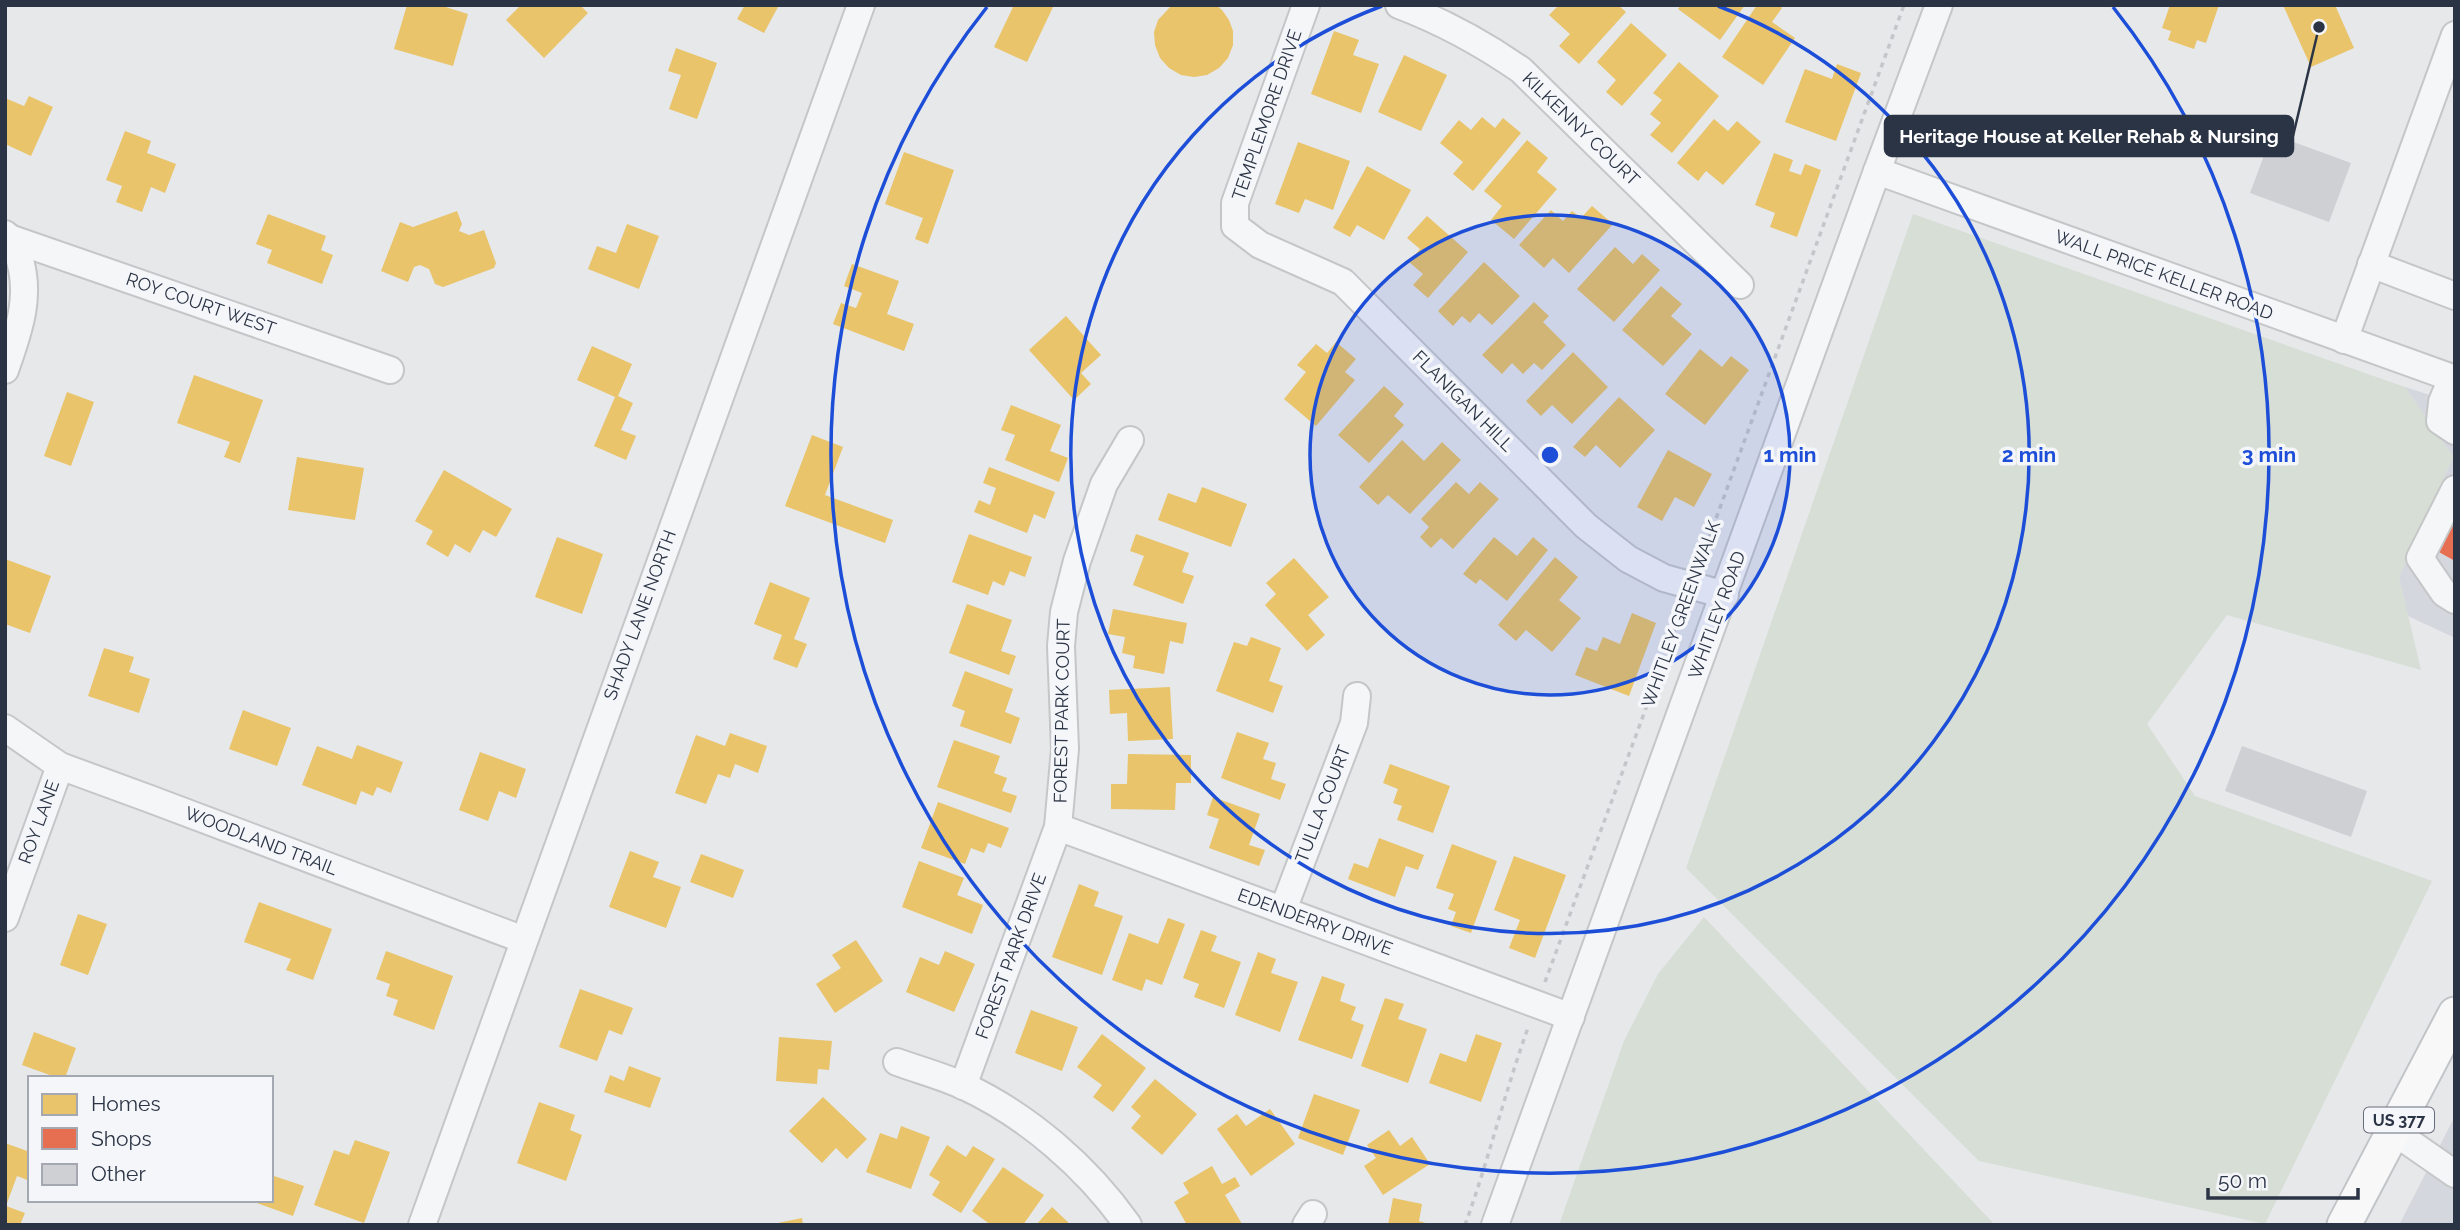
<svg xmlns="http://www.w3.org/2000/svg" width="2460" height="1230" font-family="Raleway,sans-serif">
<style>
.built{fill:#d4d7dd}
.green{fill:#d6ded6}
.homes{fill:#e9c46a}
.shops{fill:#e76f51}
.building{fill:#ced0d3}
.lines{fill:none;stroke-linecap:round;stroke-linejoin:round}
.minor-casing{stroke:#c4c6c8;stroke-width:30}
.major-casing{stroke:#c2c5c8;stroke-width:37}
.path{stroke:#c5c6ca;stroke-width:3.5;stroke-dasharray:5 5;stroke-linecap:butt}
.minor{stroke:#f5f6f7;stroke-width:26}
.major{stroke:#f8f8f8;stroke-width:33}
.ring{fill:none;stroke:#1d4ed8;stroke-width:3.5}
.labels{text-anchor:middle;stroke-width:7;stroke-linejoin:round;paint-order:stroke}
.shield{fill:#f4f6f9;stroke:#676e7b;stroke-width:2}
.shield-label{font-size:16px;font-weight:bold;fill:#2b3445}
.street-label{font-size:18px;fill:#2b3445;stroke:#f4f6f9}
.centre{fill:#1d4ed8;stroke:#f4f6f9;stroke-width:3.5}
.ring-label{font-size:21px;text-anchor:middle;font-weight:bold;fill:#1d4ed8;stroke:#f4f6f9;stroke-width:7;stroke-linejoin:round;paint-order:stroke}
.leader{fill:none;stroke:#2b3445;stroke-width:2.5}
.callout-dot{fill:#2b3445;stroke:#f4f6f9;stroke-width:2.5}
.callout{fill:#2b3445;stroke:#2b3445;stroke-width:2.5}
.callout-label{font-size:19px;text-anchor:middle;font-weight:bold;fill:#fff}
</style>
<rect width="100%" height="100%" fill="#e6e8ea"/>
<!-- built -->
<g class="built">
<polygon points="2405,387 2455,403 2455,638 2408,616 2399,577 2453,457"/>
<polygon points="2455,1116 2455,1225 2399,1225"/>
</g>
<!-- green -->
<g class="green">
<polygon points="1913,214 2405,387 2453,457 2399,577 2421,670 2227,615 2147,724 2195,796 2432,881 2265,1224 1979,1161 1686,868"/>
<polygon points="1704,917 1995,1225 1559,1225 1624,1041 1658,974"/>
</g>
<!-- homes -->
<g class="homes">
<polygon points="407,5 439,5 468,14 453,66 394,49"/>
<polygon points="521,5 580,5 588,13 544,58 506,20"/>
<polygon points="745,5 779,5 764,33 737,19"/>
<polygon points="1014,5 1054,5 1027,62 994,47"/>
<polygon points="1172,5 1216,5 1222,10 1229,20 1233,31 1233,45 1228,58 1219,68 1207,75 1194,77 1181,75 1169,68 1160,58 1155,45 1154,32 1158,20"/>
<polygon points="1559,5 1618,5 1626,12 1579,64 1559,46 1570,34 1549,15"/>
<polygon points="1681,5 1745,5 1720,40 1678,9"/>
<polygon points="1757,5 1779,5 1782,8 1772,22 1795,38 1763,85 1722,57"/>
<polygon points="2170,5 2219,5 2206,43 2197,40 2194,49 2168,40 2171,31 2162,28"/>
<polygon points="2283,5 2335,5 2354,48 2311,67"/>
<polygon points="1631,23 1667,55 1622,106 1606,92 1616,80 1597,62"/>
<polygon points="1334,31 1359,40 1353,55 1379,64 1361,113 1311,94"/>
<polygon points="676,48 717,63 697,119 669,109 681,75 668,71"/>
<polygon points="1404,55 1447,75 1421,131 1378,112"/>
<polygon points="1679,62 1719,96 1672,153 1650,135 1661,123 1650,114 1662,100 1653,93"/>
<polygon points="1837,64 1861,73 1836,141 1785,122 1805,69 1832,79"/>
<polygon points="29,96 53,107 31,156 5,144 5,98 24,106"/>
<polygon points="1482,117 1495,128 1503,118 1521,133 1473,191 1453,174 1463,162 1440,143 1459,120 1471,130"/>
<polygon points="1714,119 1728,131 1737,121 1761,142 1723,185 1706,171 1698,181 1677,163"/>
<polygon points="125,131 151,141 147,153 176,164 165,193 151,187 142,212 116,202 122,186 106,180"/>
<polygon points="1527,140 1548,158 1537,172 1557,189 1514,239 1491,220 1502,206 1484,191"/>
<polygon points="1298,142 1350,161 1333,210 1305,199 1299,213 1275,204"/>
<polygon points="904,152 954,170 928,244 915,239 923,218 885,204"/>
<polygon points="1774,153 1793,160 1789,171 1801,175 1805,164 1821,170 1797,237 1770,227 1775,213 1755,205"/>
<polygon points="1367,166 1411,190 1384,240 1357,225 1350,237 1333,228"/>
<polygon points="1592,206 1613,224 1569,273 1553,258 1544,268 1519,245 1551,210 1563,221 1572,211 1581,218"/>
<polygon points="457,211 462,224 459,231 469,235 484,230 496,263 494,268 443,287 435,284 429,269 420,265 414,267 408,282 381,271 400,222 413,227"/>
<polygon points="268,214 326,236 321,250 333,255 322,284 267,263 272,250 256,244"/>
<polygon points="1427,216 1468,252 1428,298 1413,285 1423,274 1409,262 1420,249 1407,238"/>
<polygon points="627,224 659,236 639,289 588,269 597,246 616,253"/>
<polygon points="1615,247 1633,264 1642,254 1660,270 1614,322 1577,289"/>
<polygon points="1484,262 1520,296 1492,325 1479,313 1470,323 1462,316 1453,326 1438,311"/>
<polygon points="852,264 899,281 887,314 914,324 904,351 833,324 841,303 856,308 862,293 844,286"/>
<polygon points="1661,286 1682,304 1671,316 1692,334 1663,366 1622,330"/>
<polygon points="1534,302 1549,316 1543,322 1566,345 1542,370 1534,363 1523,374 1512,363 1502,374 1482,355"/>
<polygon points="1066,316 1101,355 1081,373 1091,384 1074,400 1029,350"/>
<polygon points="1336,342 1356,359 1345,372 1355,380 1316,426 1284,399 1306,372 1297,365 1316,344 1327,353"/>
<polygon points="592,346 632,364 618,396 633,403 621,430 636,436 626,460 594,446 615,397 577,380"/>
<polygon points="1700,349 1722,367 1731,356 1749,370 1705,425 1665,394"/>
<polygon points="1573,352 1608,387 1572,424 1552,405 1541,416 1526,401"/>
<polygon points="194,375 263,400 240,463 224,457 230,442 177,423"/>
<polygon points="1384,386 1404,404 1394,416 1404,425 1369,463 1338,435"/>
<polygon points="67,392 94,402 71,466 44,456"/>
<polygon points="1619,397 1655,430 1620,468 1596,445 1585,457 1573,447"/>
<polygon points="1011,405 1061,425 1050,451 1068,458 1059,482 1005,460 1015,435 1001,430"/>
<polygon points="812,435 843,447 825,495 893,520 885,543 785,506"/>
<polygon points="1402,440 1424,461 1442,442 1461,460 1410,514 1388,495 1378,505 1359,487"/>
<polygon points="1668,450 1712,474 1694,507 1675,497 1662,521 1637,507"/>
<polygon points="297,457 364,468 355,520 288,510"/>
<polygon points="989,467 1055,492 1045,519 1034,514 1027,533 974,512 979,500 990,505 996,488 983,483"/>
<polygon points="444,470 512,509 496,537 483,530 470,553 455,544 448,557 426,544 433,531 415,521"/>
<polygon points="1456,482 1469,494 1480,482 1499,499 1453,549 1441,538 1431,548 1420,537 1429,527 1421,519"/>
<polygon points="1202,487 1247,504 1231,547 1158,520 1168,493 1196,503"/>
<polygon points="969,534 1032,557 1025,577 1010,571 1004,586 993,581 988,595 952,582"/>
<polygon points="1136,534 1189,553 1182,572 1194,576 1183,604 1133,585 1144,556 1130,551"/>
<polygon points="557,537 603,554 582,614 535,597"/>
<polygon points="1494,537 1517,556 1533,537 1548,550 1507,601 1480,579 1476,584 1463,574"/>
<polygon points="1555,557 1578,577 1559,600 1581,618 1552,652 1526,630 1516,641 1498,625"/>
<polygon points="1294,558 1329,597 1308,615 1325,635 1307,651 1265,605 1276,594 1266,583"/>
<polygon points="5,559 51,576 30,633 5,624"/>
<polygon points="770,582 810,598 794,639 807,644 797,668 773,659 782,635 754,624"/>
<polygon points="967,604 1012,620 1001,651 1016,656 1009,675 949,653"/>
<polygon points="1113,609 1187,623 1183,644 1170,641 1164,674 1133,668 1135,656 1122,653 1125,637 1108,634"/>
<polygon points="1632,613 1656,623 1629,696 1575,675 1586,647 1597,651 1603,637 1620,644"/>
<polygon points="1251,637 1281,648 1269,681 1283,686 1273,713 1216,691 1234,642 1247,646"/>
<polygon points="104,648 134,657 129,672 150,679 139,713 88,696"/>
<polygon points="965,671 1013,689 1005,712 1020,718 1011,744 960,726 965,711 952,706"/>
<polygon points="1170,687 1173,739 1128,741 1127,713 1110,714 1109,690"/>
<polygon points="243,710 291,728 277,766 229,749"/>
<polygon points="1237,732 1269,743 1263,759 1276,763 1271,779 1286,784 1280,800 1221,778"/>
<polygon points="730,733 767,746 758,773 735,764 730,778 718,774 706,804 675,793 696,735 725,746"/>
<polygon points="954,740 1000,756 994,773 1007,778 1002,791 1017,796 1011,813 937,787"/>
<polygon points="357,745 403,762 391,793 377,787 373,796 361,791 356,805 302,785 317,746 352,759"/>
<polygon points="480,752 526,769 516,798 499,791 488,821 459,810"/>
<polygon points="1128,754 1191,755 1191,783 1176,783 1175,810 1111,809 1111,784 1127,784"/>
<polygon points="1390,764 1450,786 1433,833 1397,820 1402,806 1393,803 1398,789 1383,783"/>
<polygon points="1213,797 1260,814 1249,845 1265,850 1259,866 1209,848 1219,819 1207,815"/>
<polygon points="938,802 1009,828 1001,848 988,843 984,853 971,848 965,864 921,848"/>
<polygon points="1379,838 1424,855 1418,870 1406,866 1395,897 1348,879 1354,863 1368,868"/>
<polygon points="1452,844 1497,861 1471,933 1451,926 1456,912 1448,909 1454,894 1436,888"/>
<polygon points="630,851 659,862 653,877 681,887 666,928 609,907"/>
<polygon points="701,854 744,870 733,898 690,882"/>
<polygon points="1514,856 1566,875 1535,958 1509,948 1520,920 1494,910"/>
<polygon points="919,861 964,878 957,895 983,905 972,934 902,907"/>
<polygon points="1079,884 1099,892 1094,906 1123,916 1102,975 1052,957"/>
<polygon points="259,902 332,929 313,980 286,970 291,959 244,942"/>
<polygon points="78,914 107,924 88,975 60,965"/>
<polygon points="1168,918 1185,924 1162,985 1146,979 1142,991 1112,980 1129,933 1158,944"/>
<polygon points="1201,930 1217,936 1211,951 1241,962 1224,1008 1194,997 1199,984 1183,978"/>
<polygon points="856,940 883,981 835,1013 816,984 841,968 832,955"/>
<polygon points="386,951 453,976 434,1030 393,1015 398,1000 386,996 390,984 376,979"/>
<polygon points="945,951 975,964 954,1012 906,992 920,957 939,965"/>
<polygon points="1258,952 1276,959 1271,973 1298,982 1280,1032 1235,1015"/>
<polygon points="1322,976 1345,984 1340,1001 1356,1007 1351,1020 1364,1025 1352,1059 1298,1040"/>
<polygon points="580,989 633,1008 622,1035 609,1030 597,1061 559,1047"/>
<polygon points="1385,998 1404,1004 1398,1019 1427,1029 1408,1083 1361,1066"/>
<polygon points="1031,1010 1078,1027 1062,1071 1015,1053"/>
<polygon points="34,1032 76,1048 65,1078 58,1078 22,1065"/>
<polygon points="1102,1034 1146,1068 1113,1112 1093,1097 1102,1085 1077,1067"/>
<polygon points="1476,1034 1502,1043 1481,1102 1429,1083 1440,1053 1466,1062"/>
<polygon points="779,1037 832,1041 829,1070 818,1069 817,1084 776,1081"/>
<polygon points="629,1066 661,1078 650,1108 604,1092 610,1075 624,1081"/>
<polygon points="1155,1079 1197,1114 1162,1155 1131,1128 1141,1116 1131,1107"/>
<polygon points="1314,1094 1360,1110 1343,1155 1298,1138"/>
<polygon points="823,1097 867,1139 847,1159 836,1148 822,1163 789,1131"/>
<polygon points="539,1102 575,1115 570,1130 582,1135 566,1181 517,1163"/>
<polygon points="1270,1109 1295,1144 1251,1176 1217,1129 1237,1114 1246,1126"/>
<polygon points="901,1126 930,1137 911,1189 866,1172 880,1133 897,1139"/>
<polygon points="1389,1130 1400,1146 1412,1137 1430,1164 1383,1195 1364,1166 1376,1158 1367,1145"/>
<polygon points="355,1140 390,1152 364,1223 314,1205 334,1150 349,1155"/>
<polygon points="5,1143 30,1152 30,1181 17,1176 6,1206 25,1213 20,1225 5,1225"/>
<polygon points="947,1145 966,1157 973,1146 995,1159 961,1213 932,1195 940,1182 929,1175"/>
<polygon points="1212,1166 1222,1184 1235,1177 1240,1186 1225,1195 1242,1224 1240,1225 1187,1225 1174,1202 1189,1193 1183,1183"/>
<polygon points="1003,1167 1044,1195 1023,1225 991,1225 972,1211"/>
<polygon points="271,1175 304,1186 293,1216 251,1201 271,1200"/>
<polygon points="1393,1198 1422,1204 1419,1221 1432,1225 1388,1225"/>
<polygon points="1052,1207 1071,1225 1036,1225"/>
<polygon points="802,1218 803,1225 773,1225 773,1224"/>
</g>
<!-- shops -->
<polygon class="shops" points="2455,519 2455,561 2437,551"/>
<!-- building -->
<g class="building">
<polygon points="2272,134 2351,163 2329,222 2250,193"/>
<polygon points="2242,746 2367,791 2351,837 2225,791"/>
</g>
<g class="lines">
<defs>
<g id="minor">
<polyline points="1306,5 1235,203 1235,226 1260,245 1343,282 1586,526 1628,559 1664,578 1725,595"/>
<path d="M1399,5C1444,22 1482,43 1521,70L1740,285"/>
<polyline points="1877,171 2455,379"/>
<path d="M5,234C12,239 14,244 17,252C33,292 19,331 5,370"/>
<polyline points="12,239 390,370"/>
<polyline points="2371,264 2455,296"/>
<polyline points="2344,340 2455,35"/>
<polyline points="2452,378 2442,402 2440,421 2455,431"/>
<polyline points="2455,489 2420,558 2444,593 2455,600"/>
<polyline points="5,728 60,766 150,799 524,940"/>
<polyline points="1058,827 1571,1017"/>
<polyline points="1283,910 1354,723 1357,696"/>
<polyline points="5,918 60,766"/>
<path d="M897,1062C919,1070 942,1076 964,1086C1028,1116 1087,1167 1128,1225"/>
<polyline points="963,1086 1058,827 1065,749 1061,646 1064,612 1077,561 1104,484 1130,440"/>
<polyline points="2393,1131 2455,1174"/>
<polyline points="422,1225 861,5"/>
<polyline points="1306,1225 1313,1214"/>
<polyline points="1495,1225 1877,171 1939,5"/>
</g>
<polyline id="major" points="2344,1225 2455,1014"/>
</defs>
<!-- minor casing -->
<use href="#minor" class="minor-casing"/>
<!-- major casing -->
<use href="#major" class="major-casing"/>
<!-- path -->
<g class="path">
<polyline points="1699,565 1904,5"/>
<polyline points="1545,982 1684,605"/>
<path d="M1465,1225C1489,1159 1505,1091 1529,1025"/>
</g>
<!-- minor -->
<use href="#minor" class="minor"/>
<!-- major -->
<use href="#major" class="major"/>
</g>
<!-- distance rings -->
<circle cx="1550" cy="455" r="240" fill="#1d4ed8" fill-opacity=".12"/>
<g class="ring">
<circle cx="1550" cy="455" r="240"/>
<path d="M1718 6A479 479 0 1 1 1382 6"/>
<path d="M2113 7A719 719 0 1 1 987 7"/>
</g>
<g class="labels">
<!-- shield labels -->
<rect class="shield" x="2364" y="1107.5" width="70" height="25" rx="5"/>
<g class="shield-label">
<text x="2399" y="1126">US 377</text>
</g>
<!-- street labels -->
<g class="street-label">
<text transform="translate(1267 115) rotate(-71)" y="6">TEMPLEMORE DRIVE</text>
<text transform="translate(1581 129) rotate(44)" y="6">KILKENNY COURT</text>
<text transform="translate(2164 275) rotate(20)" y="6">WALL PRICE KELLER ROAD</text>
<text transform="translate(201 304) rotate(19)" y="6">ROY COURT WEST</text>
<text transform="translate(1463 401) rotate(45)" y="6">FLANIGAN HILL</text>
<text transform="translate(1681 614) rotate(-70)" y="6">WHITLEY GREENWALK</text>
<text transform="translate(640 615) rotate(-70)" y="6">SHADY LANE NORTH</text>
<text transform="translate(1717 615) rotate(-70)" y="6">WHITLEY ROAD</text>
<text transform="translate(1062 711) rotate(-89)" y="6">FOREST PARK COURT</text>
<text transform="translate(1323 804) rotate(-69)" y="6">TULLA COURT</text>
<text transform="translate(39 822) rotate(-70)" y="6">ROY LANE</text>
<text transform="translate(261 841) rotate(21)" y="6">WOODLAND TRAIL</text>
<text transform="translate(1315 922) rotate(20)" y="6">EDENDERRY DRIVE</text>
<text transform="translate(1011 956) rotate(-70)" y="6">FOREST PARK DRIVE</text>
</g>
</g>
<circle cx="1550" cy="455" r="10" class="centre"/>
<g class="ring-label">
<text x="1790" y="462">1 min</text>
<text x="2029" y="462">2 min</text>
<text x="2269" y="462">3 min</text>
</g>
<!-- callouts -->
<path class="leader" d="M2319 27L2293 136"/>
<circle class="callout-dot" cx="2319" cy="27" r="7"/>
<rect class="callout" x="1885" y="116" width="408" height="40" rx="7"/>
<g class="callout-label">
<text x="2089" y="143">Heritage House at Keller Rehab &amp; Nursing</text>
</g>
<!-- border -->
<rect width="2460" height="1230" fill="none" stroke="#2b3445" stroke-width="14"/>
<!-- legend -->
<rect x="28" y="1076" width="245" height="126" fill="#f4f6f9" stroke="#a4a8b1" stroke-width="2"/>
<rect x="42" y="1094" width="35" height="21" fill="#e9c46a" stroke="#a4a8b1" stroke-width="2"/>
<text x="91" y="1111" font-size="21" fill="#2b3445">Homes</text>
<rect x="42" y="1128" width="35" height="21" fill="#e76f51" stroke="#a4a8b1" stroke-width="2"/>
<text x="91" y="1146" font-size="21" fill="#2b3445">Shops</text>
<rect x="42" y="1164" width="35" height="21" fill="#ced0d3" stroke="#a4a8b1" stroke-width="2"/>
<text x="91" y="1181" font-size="21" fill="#2b3445">Other</text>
<!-- scale -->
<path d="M2208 1188v10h150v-10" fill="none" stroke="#2b3445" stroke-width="3.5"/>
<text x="2218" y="1188" font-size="21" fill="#2b3445" stroke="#f4f6f9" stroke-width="5" paint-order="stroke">50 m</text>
</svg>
